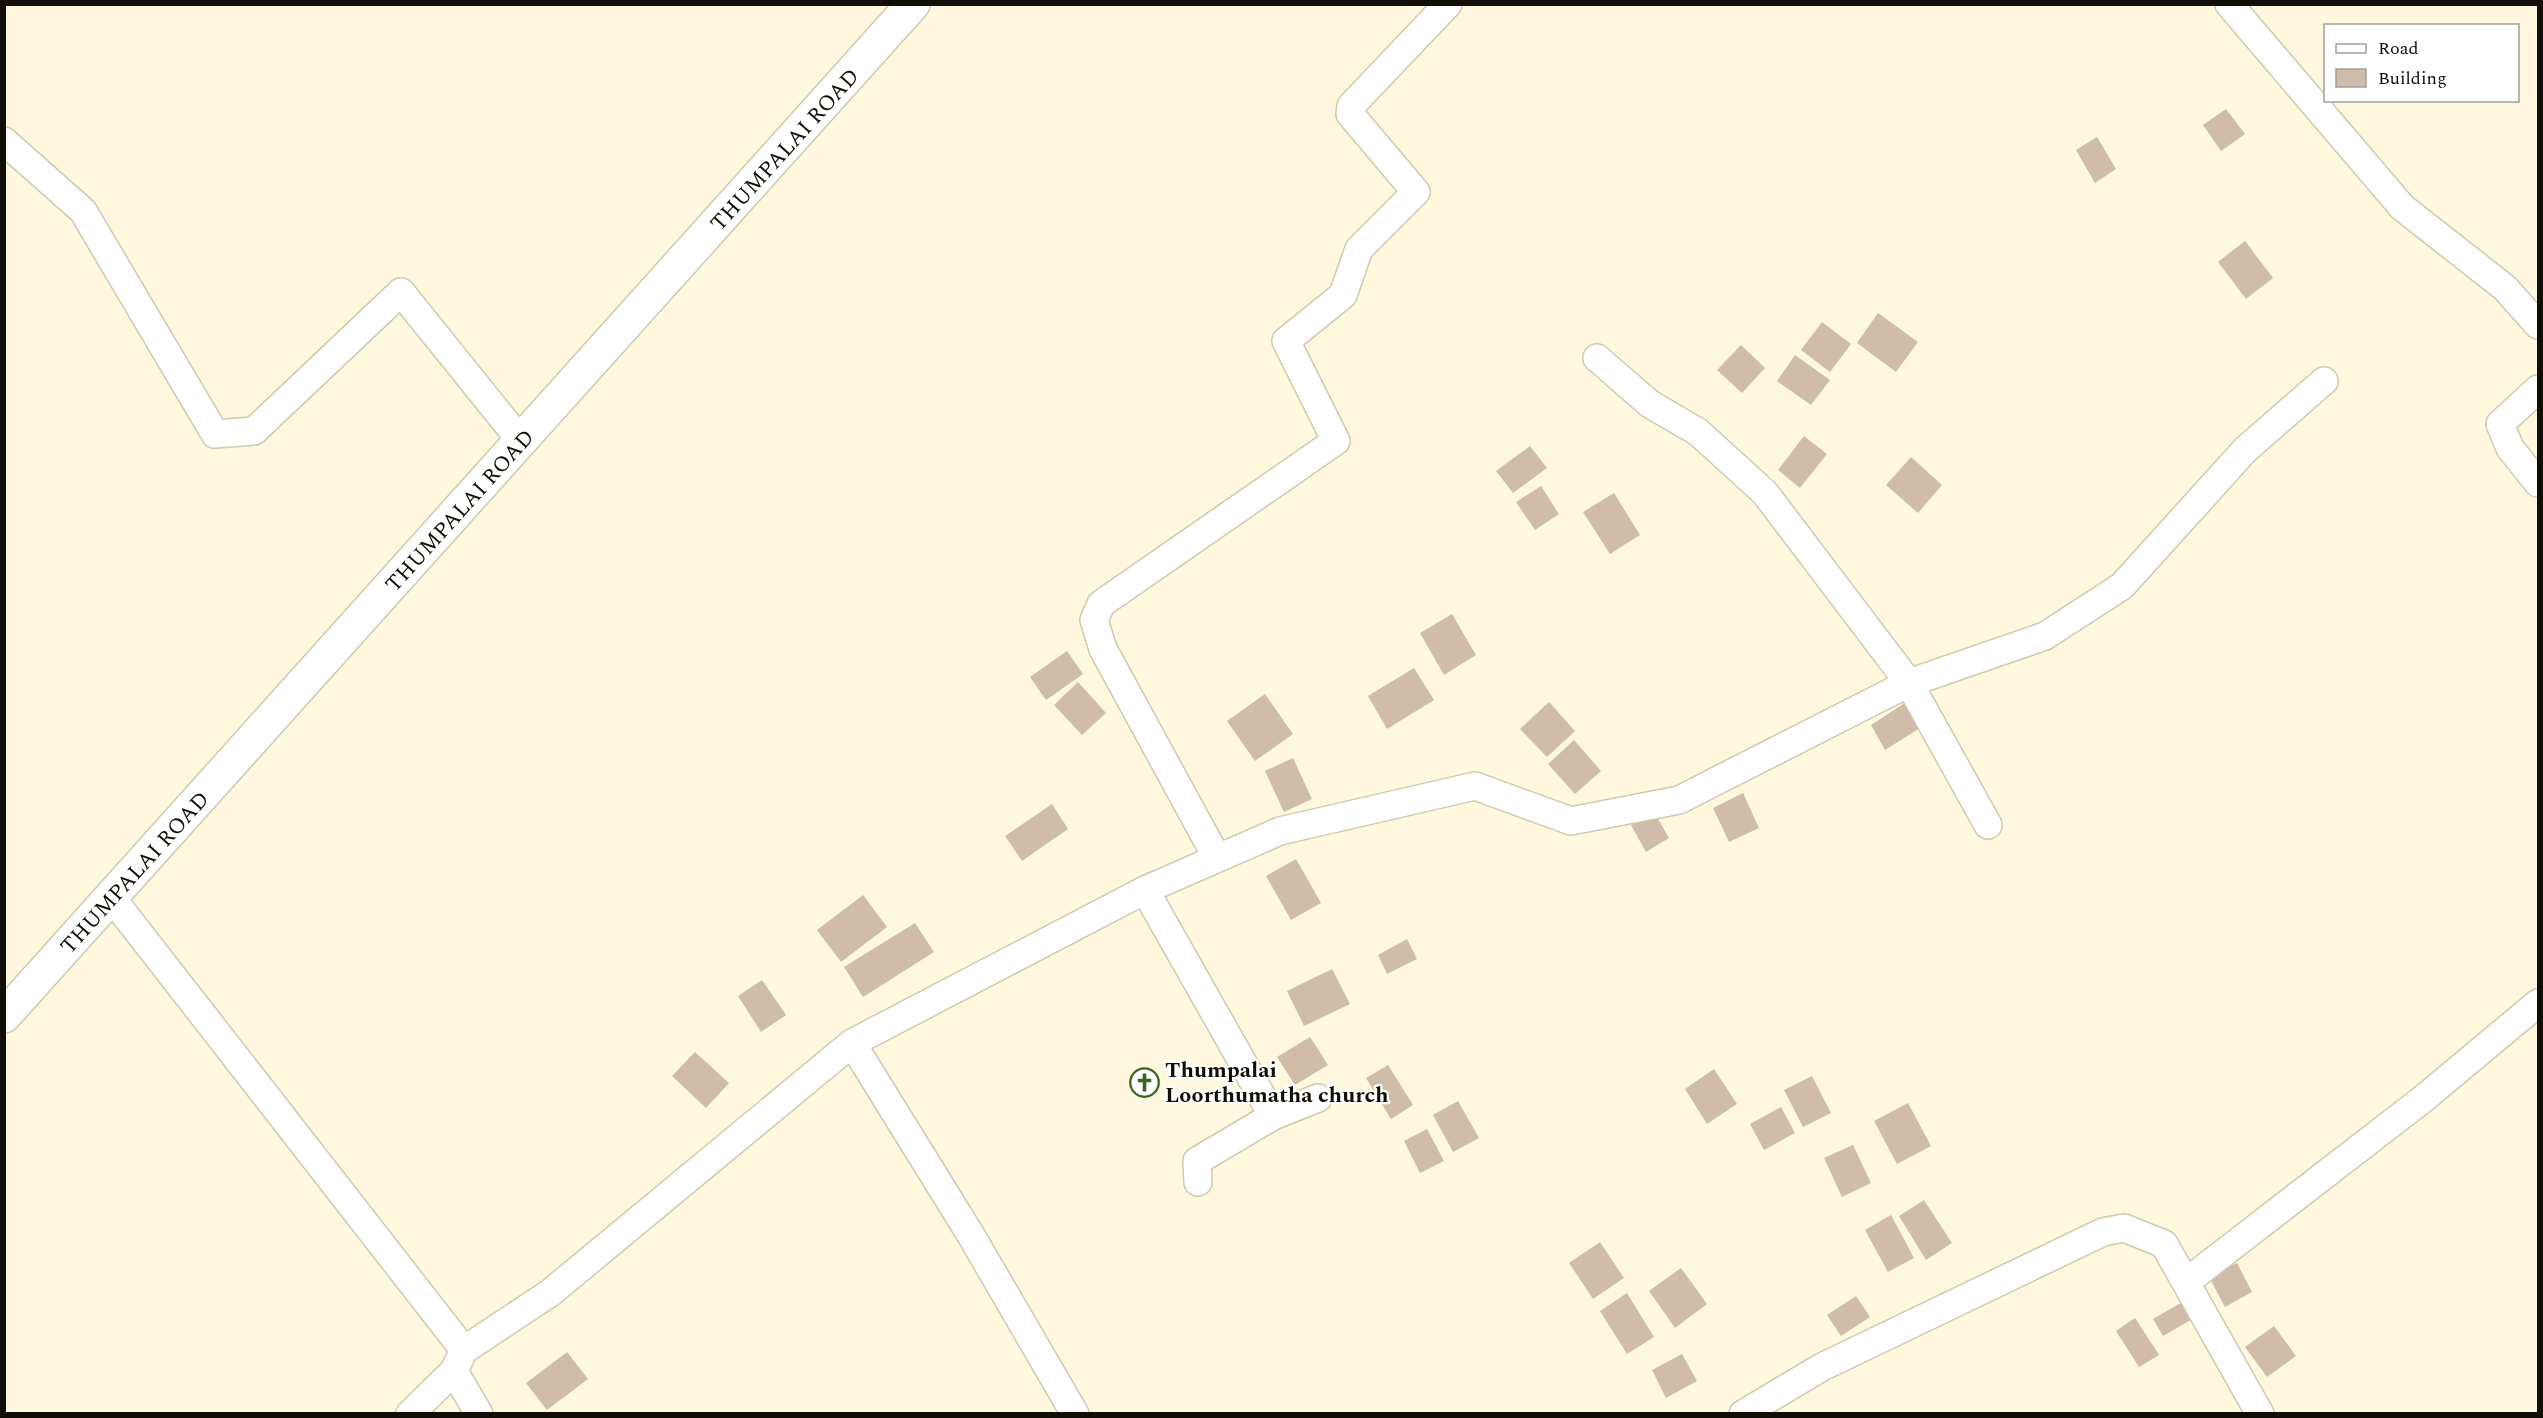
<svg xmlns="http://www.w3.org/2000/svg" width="2543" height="1418" font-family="Spectral,serif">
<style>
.building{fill:#d0bca8}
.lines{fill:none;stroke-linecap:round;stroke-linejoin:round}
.minor-casing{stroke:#cec9af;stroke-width:30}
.tertiary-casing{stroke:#cec9af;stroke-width:36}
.minor{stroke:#fff;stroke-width:27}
.tertiary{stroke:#fff;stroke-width:33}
.labels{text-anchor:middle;stroke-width:4.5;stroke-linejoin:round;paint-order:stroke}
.street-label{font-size:22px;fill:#100e05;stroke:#fff}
.poi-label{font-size:22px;font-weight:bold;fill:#100e05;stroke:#fff;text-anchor:start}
</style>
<rect width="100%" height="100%" fill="#fef9de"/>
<!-- building -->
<g class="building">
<polygon points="2226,109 2245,134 2221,151 2203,125"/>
<polygon points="2097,137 2116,169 2095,183 2076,150"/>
<polygon points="2245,241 2273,278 2246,299 2218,262"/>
<polygon points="1878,313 1918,342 1896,372 1857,343"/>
<polygon points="1822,322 1851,344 1830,372 1801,350"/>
<polygon points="1741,345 1765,368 1742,393 1717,370"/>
<polygon points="1795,355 1830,380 1811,405 1777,381"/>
<polygon points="1804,436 1827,454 1800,488 1778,470"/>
<polygon points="1530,446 1547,468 1513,493 1496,471"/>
<polygon points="1911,457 1942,485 1918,513 1886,485"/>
<polygon points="1541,486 1559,514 1535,530 1516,502"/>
<polygon points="1614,493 1640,535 1610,554 1583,512"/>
<polygon points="1452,614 1476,655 1444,675 1420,633"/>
<polygon points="1067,651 1083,674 1046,700 1030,677"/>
<polygon points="1414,668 1434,700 1387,729 1368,696"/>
<polygon points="1078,682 1106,713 1082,735 1054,705"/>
<polygon points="1265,694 1293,734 1255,761 1227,721"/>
<polygon points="1549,702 1575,731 1547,757 1520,729"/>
<polygon points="1905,703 1920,728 1885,750 1871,725"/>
<polygon points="1574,740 1601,771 1575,794 1548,764"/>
<polygon points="1293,758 1312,799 1284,812 1265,771"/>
<polygon points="1743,793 1759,828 1729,842 1713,808"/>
<polygon points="1052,804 1068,829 1022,861 1005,836"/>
<polygon points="1654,812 1669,838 1646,852 1631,825"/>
<polygon points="1296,859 1321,903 1291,920 1266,876"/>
<polygon points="863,895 887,927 841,962 817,930"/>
<polygon points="915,923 934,952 863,997 844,967"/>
<polygon points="1407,939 1417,959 1387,974 1378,955"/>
<polygon points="1332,969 1350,1004 1304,1026 1287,991"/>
<polygon points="762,980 786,1015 761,1032 738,996"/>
<polygon points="1310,1037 1328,1065 1295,1085 1277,1057"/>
<polygon points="695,1052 729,1083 706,1108 672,1076"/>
<polygon points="1388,1065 1413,1105 1391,1119 1366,1078"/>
<polygon points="1714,1069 1737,1104 1707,1124 1685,1089"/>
<polygon points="1812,1076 1831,1113 1803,1127 1784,1090"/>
<polygon points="1458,1101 1479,1138 1453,1152 1433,1115"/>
<polygon points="1908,1103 1931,1146 1897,1164 1874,1121"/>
<polygon points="1781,1107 1795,1133 1764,1150 1750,1124"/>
<polygon points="1427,1129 1444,1161 1420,1173 1404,1141"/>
<polygon points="1853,1145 1871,1183 1842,1197 1824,1158"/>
<polygon points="1924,1200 1952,1243 1926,1260 1899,1216"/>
<polygon points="1891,1215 1914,1258 1888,1272 1865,1230"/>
<polygon points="1600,1242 1624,1278 1593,1299 1569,1263"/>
<polygon points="2237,1263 2252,1292 2225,1307 2209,1277"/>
<polygon points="1681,1268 1707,1304 1675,1328 1649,1291"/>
<polygon points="1627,1293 1654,1337 1627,1354 1600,1311"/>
<polygon points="1856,1296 1870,1317 1841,1336 1827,1315"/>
<polygon points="2186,1300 2196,1317 2163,1336 2153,1319"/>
<polygon points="2135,1318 2159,1355 2139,1367 2116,1331"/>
<polygon points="2274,1326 2296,1356 2267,1377 2245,1347"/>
<polygon points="567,1352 588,1379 547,1410 526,1383"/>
<polygon points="1682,1354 1697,1381 1666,1398 1652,1370"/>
</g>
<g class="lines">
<defs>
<g id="minor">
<polyline points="2229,4 2402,207 2505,288 2538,325"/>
<polyline points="4,141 83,211 215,434 254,431 401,292 521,441"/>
<polyline points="1597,358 1650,404 1698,432 1765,493 1909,683 1988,825"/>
<polyline points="2538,389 2500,424 2510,448 2538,483"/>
<polyline points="1217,858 1103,649 1094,620 1101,604 1336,441 1286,341 1343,295 1359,249 1416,192 1350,114 1351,106 1448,4"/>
<polyline points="1145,890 1273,1116"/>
<polyline points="111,897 464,1350"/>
<polyline points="852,1043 972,1237 1075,1414"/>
<polyline points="1198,1182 1197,1161 1273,1116 1318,1098"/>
<polyline points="2186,1282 2423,1099 2538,1003"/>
<polyline points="454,1371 479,1414"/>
<polyline points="410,1414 454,1371 464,1350 550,1293 852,1043 1145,890 1280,831 1475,786 1571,821 1679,800 1909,683 2045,636 2122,586 2245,450 2324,381"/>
<polyline points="1743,1414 1822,1367 2103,1232 2124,1228 2164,1244 2260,1414"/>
</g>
<polyline id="tertiary" points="4,1016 913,4"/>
</defs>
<!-- minor casing -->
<use href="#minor" class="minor-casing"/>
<!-- tertiary casing -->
<use href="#tertiary" class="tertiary-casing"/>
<!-- minor -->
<use href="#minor" class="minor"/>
<!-- tertiary -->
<use href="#tertiary" class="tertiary"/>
</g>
<!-- icons -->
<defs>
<symbol id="church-ring" viewBox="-11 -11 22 22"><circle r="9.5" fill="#fff" stroke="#386421" stroke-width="1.5"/><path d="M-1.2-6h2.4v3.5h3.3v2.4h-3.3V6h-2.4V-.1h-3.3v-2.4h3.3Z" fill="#386421"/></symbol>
</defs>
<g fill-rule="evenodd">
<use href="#church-ring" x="1128" y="1066" width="33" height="33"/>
</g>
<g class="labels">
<!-- street labels -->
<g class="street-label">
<text transform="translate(784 149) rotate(-48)" y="8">THUMPALAI ROAD</text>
<text transform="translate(459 510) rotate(-48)" y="8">THUMPALAI ROAD</text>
<text transform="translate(134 872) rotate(-48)" y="8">THUMPALAI ROAD</text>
</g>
<!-- poi labels -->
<g class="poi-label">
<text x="1165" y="1077">Thumpalai<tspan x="1165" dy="25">Loorthumatha church</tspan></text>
</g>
</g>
<!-- border -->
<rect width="2543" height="1418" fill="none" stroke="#100e05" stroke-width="12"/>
<!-- legend -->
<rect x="2324" y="24" width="195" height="78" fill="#ffffff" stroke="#9f9f9b" stroke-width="1.5"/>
<rect x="2336" y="44" width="30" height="9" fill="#ffffff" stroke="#9f9f9b" stroke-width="1.5"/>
<text x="2378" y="54" font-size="18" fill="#100e05">Road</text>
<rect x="2336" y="69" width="30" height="18" fill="#d0bca8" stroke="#9f9f9b" stroke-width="1.5"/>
<text x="2378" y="84" font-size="18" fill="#100e05">Building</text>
</svg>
